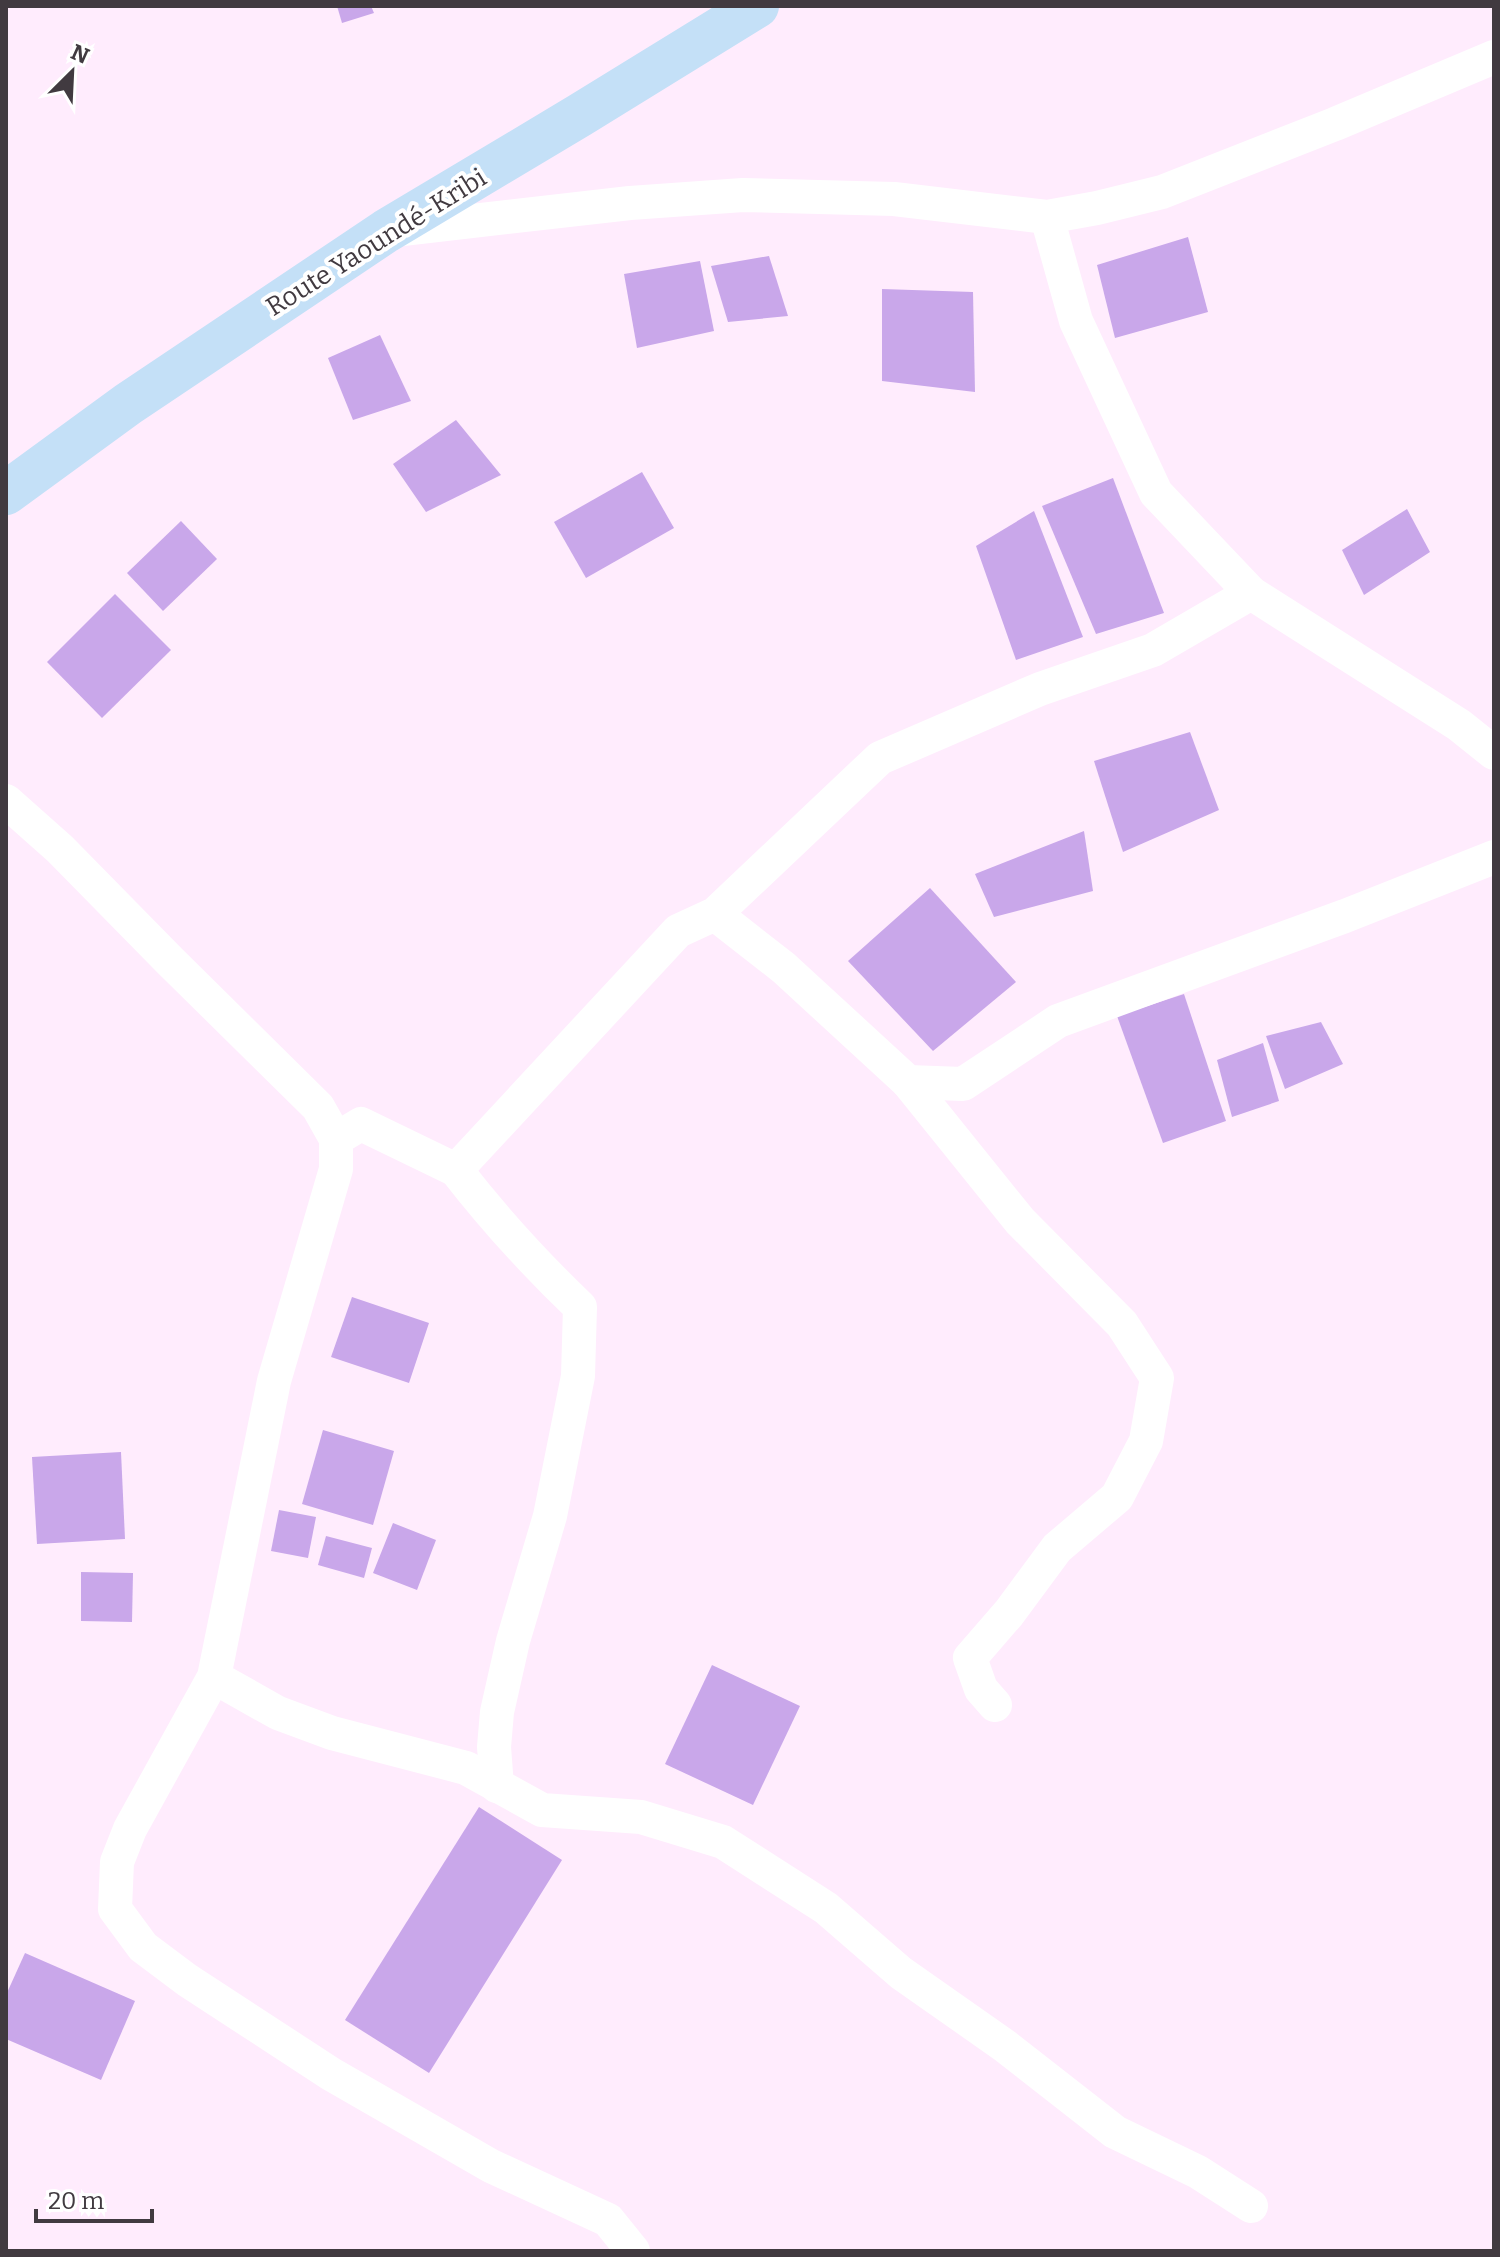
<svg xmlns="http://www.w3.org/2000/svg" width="1500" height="2257" font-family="Bitter,serif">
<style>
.building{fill:#c9a7ea}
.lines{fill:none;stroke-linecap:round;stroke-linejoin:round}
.minor{stroke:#fff;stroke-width:34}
.primary{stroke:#c4e0f7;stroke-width:44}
.labels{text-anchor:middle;stroke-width:8;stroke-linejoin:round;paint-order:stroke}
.street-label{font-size:26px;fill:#413a40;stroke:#fff}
</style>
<rect width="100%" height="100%" fill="#ffecfd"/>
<!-- building -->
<g class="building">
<polygon points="337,6 371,6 374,13 342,23"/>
<polygon points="1188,237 1208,312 1115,338 1097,265"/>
<polygon points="769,256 788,316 728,322 711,266"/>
<polygon points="700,261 714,331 637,348 624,274"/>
<polygon points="882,289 973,292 975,392 882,381"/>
<polygon points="380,335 411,401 353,420 328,358"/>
<polygon points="456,420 501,475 426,512 393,464"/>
<polygon points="642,472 674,528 586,578 554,522"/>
<polygon points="1113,478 1164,613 1096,634 1042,506"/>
<polygon points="1407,509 1430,552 1364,595 1342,550"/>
<polygon points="1034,511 1083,637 1016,660 976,546"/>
<polygon points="181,521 217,559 163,611 127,573"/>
<polygon points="115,594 171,650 102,718 47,662"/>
<polygon points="1190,732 1219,810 1123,852 1094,761"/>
<polygon points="1084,831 1093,891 994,917 975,874"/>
<polygon points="930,888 1016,982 933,1051 848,961"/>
<polygon points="1184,994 1226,1121 1163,1143 1117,1016"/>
<polygon points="1321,1022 1343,1064 1285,1089 1266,1036"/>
<polygon points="1263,1043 1279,1101 1232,1117 1217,1060"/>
<polygon points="352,1297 429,1323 409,1383 331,1357"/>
<polygon points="323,1430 394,1451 373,1525 302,1504"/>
<polygon points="121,1452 125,1539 37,1544 32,1457"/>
<polygon points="279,1510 316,1517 308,1558 271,1551"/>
<polygon points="393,1523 436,1540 417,1590 373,1573"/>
<polygon points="326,1536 372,1548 364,1578 318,1565"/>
<polygon points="81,1572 133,1573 132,1622 81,1621"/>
<polygon points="712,1665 800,1706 753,1805 665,1764"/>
<polygon points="479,1807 562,1860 429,2073 345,2020"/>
<polygon points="25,1953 135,2001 101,2080 6,2039 6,1995"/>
</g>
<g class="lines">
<!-- minor -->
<g class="minor">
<polyline points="1047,217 1076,321 1156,493 1251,593 1459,725 1494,753"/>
<polyline points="394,230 630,203 743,195 894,199 1047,217 1097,208 1162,192 1335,124 1494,57"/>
<polyline points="6,801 60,849 170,961 318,1107 336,1139 336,1169 274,1381 214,1677 130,1829 117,1862 115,1909 143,1947 187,1980 331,2074 491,2166 608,2220 633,2251"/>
<polyline points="715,914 784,968 908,1082 963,1084 1058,1021 1345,916 1494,857"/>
<polyline points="908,1082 1020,1221 1122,1324 1157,1378 1146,1441 1117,1497 1057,1548 1009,1613 970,1658 981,1689 995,1705"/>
<polyline points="336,1139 361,1124 456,1170 678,931 715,914 880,758 1040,689 1153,650 1251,593"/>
<path d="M456,1170C494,1219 535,1264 580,1307L578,1376L550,1516L513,1641L497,1712L494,1747L497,1786"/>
<polyline points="214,1677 278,1713 332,1733 466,1768 542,1810 641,1817 723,1842 826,1908 901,1973 1005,2046 1115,2132 1198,2172 1251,2206"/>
</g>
<!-- primary -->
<polyline class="primary" points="6,493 128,404 386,231 580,115 757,6"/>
</g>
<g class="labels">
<!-- street labels -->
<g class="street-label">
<text transform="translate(376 242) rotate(-32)" y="9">Route Yaoundé-Kribi</text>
</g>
</g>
<!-- border -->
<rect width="1500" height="2257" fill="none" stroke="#413a40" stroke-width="16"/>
<!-- north arrow -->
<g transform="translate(72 72) rotate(24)" stroke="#ffffff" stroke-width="6" paint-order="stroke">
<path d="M0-6L14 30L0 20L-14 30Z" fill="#413a40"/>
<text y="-12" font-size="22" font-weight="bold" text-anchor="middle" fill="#413a40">N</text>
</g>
<!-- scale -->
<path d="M36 2209v12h116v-12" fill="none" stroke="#413a40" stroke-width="4"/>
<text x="48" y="2209" font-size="24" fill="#413a40" stroke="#ffffff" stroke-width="6" paint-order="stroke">20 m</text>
</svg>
